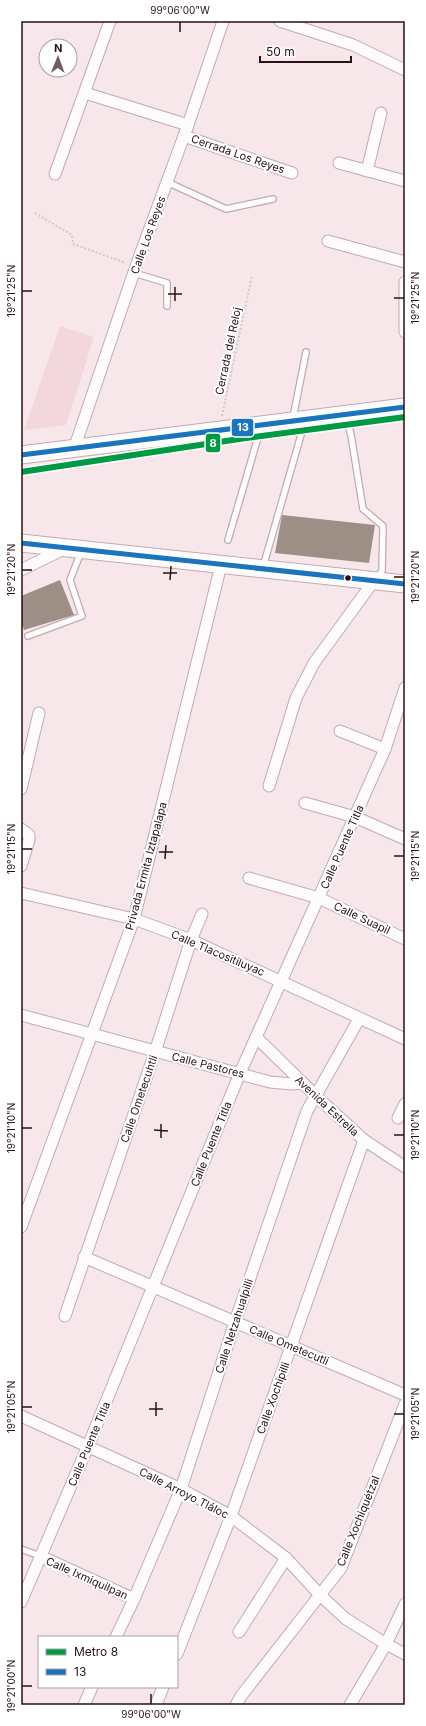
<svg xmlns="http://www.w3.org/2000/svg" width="426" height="1726" font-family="Inter,sans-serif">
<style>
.built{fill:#f2d8dc}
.building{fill:#9e8f86}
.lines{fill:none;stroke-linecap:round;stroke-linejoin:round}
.service-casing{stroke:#c0acb0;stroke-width:8}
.minor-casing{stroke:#c0acb0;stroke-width:13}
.primary-casing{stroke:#c0acb0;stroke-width:19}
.path{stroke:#d1c9ca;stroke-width:2;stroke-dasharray:2 2;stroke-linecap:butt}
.service{stroke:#fefbfc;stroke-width:5.5}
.minor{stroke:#fefbfc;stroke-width:11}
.primary{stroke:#fefbfc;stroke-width:17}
.bus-1-casing{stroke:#fff;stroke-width:8}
.bus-1{stroke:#1c75bc;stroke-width:5}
.metro-1-casing{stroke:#fff;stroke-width:9}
.metro-1{stroke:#009a44;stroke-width:6}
.ticks{fill:none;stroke:#2a1116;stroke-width:1.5}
.bus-dot{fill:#2a1116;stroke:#fff;stroke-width:1.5}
.labels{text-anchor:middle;stroke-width:4;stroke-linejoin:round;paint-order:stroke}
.street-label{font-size:11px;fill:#2a1116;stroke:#fff}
.line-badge{stroke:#fff;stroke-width:1.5}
.badge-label{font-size:11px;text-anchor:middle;font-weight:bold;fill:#fff}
.neatline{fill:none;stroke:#2a1116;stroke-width:1.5}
.ticks-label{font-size:10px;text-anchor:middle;fill:#2a1116}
</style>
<rect width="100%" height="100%" fill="#f8e7ea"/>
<!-- built -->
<polygon class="built" points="60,326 94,337 66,425 24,430"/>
<!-- building -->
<g class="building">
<polygon points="282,515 375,525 369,563 275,553"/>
<polygon points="60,580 74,615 24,630 21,621 21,596"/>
</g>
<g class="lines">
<defs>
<g id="service">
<polyline points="167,182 226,209 273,199"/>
<polyline points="134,273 167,283 167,306"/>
<polyline points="346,416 351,435 363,509 383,526 382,571 376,578"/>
<polyline points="293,418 306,352"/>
<polyline points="228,540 261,427"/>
<polyline points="263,567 305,421"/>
<polyline points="28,636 82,616 70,580 81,552"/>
<polyline points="21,1549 40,1556"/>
</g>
<g id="minor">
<polyline points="280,21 353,45 405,70"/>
<polyline points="85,93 188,125"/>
<polyline points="184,136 292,173"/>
<polyline points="339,163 405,181"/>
<polyline points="367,171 381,113"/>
<polyline points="55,174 110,21"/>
<polyline points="328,241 405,262"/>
<polyline points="405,282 405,332"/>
<polyline points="74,449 136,266 188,125 223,21"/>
<polyline points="21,570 64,549"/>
<polyline points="340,731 385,749"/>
<polyline points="269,786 296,698 314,663 373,582"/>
<polyline points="21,789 39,713"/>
<polyline points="305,803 355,817 405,839"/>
<polyline points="21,829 29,835 29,840 21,866"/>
<polyline points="249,878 319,898 405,939"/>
<polyline points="21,893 134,919 191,940 405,1039"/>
<polyline points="21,1015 270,1082 292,1084 303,1083"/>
<polyline points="256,1037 316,1096 364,1140 405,1167"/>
<polyline points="398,1118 405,1104"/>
<polyline points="21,1227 134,919 221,565"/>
<polyline points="84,1257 405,1395"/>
<polyline points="65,1316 155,1052 191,940 202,914"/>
<polyline points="21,1416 181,1489 231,1516 286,1558 320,1595 346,1619 386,1644 405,1654"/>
<polyline points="40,1556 134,1599"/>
<polyline points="21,1602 88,1446 240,1073 385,749 405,688"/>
<polyline points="239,1632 286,1558"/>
<polyline points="116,1637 134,1599 181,1489 235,1322 307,1111 359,1019"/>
<polyline points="177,1654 231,1516 364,1140"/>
<polyline points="84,1705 92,1687"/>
<polyline points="156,1705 163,1687"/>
<polyline points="236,1705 241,1696 341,1568 405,1404"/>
<polyline points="350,1705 386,1644 405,1604"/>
</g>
<g id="primary">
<polyline points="21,455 405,407"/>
<polyline points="21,543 405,584"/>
</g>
</defs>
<!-- service casing -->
<use href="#service" class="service-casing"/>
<!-- minor casing -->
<use href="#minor" class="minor-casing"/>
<!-- primary casing -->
<use href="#primary" class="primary-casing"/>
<!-- path -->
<g class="path">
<polyline points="35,213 72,235 73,244 126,263"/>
<polyline points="222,416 252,276"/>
</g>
<!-- service -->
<use href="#service" class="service"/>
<!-- minor -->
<use href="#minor" class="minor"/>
<!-- primary -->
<use href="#primary" class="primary"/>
<defs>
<g id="bus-1">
<polyline points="21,455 405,407"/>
<polyline points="21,543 405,584"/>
</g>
</defs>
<!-- bus-1 casing -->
<use href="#bus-1" class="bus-1-casing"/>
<!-- bus-1 -->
<use href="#bus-1" class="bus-1"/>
<defs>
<polyline id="metro-1" points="21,472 246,438 405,417"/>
</defs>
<!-- metro-1 casing -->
<use href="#metro-1" class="metro-1-casing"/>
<!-- metro-1 -->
<use href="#metro-1" class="metro-1"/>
</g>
<!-- ticks -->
<path class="ticks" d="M180,32V22M22,291H32M168,294H182M394,298H404M175,301V287M22,570H32M163,573H177M394,577H404M170,580L171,566M22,849H32M159,852H173M394,856H404M165,859L166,845M22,1128H32M154,1130L168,1131M394,1135H404M161,1138V1124M22,1407H32M149,1409H163M394,1414H404M156,1416V1402M22,1686H32M151,1704V1694"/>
<!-- markers -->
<circle class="bus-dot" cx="348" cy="578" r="3.5"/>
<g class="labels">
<!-- street labels -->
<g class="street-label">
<text transform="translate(238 154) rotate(19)" y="4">Cerrada Los Reyes</text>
<text transform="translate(148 235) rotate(-70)" y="4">Calle Los Reyes</text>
<text transform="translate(228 351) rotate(-78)" y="4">Cerrada del Reloj</text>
<text transform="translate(342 847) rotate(-66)" y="4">Calle Puente Titla</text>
<text transform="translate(146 866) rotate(-75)" y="4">Privada Ermita Iztapalapa</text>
<text transform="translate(362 918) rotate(25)" y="4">Calle Suapil</text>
<text transform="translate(218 953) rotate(23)" y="4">Calle Tlacositiluyac</text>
<text transform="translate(208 1065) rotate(14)" y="4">Calle Pastores</text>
<text transform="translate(139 1099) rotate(-71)" y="4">Calle Ometecuhtli</text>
<text transform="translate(327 1106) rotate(43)" y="4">Avenida Estrella</text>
<text transform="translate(211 1144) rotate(-68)" y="4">Calle Puente Titla</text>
<text transform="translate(234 1326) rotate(-72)" y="4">Calle Netzahualpilli</text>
<text transform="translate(289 1345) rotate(23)" y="4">Calle Ometecutli</text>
<text transform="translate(273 1398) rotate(-70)" y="4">Calle Xochipilli</text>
<text transform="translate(89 1444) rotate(-67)" y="4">Calle Puente Titla</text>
<text transform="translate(184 1493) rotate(27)" y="4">Calle Arroyo Tláloc</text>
<text transform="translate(358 1521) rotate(-68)" y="4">Calle Xochiquétzal</text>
<text transform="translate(87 1578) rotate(24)" y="4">Calle Ixmiquilpan</text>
</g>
</g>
<g class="line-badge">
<rect x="231" y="418" width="23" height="19" rx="4" fill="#1c75bc"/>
<rect x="205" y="433" width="16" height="20" rx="4" fill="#009a44"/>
</g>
<g class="badge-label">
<text x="243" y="431">13</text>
<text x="213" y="447">8</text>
</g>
<!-- border -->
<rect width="426" height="1726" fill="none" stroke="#ffffff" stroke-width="44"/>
<!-- legend -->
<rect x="38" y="1636" width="140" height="52" fill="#ffffff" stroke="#aaa0a2"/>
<rect x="46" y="1649" width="20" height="6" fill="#009a44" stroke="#aaa0a2"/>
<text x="74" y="1656" font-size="12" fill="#2a1116">Metro 8</text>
<rect x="46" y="1669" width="20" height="6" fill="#1c75bc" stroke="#aaa0a2"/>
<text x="74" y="1676" font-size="12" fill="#2a1116">13</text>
<!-- north arrow -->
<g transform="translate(58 58) rotate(1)"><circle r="19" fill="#ffffff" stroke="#aaa0a2"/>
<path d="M0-3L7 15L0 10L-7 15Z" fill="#725c60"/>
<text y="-6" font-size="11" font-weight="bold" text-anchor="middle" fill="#2a1116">N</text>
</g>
<!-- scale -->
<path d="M260 56v6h91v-6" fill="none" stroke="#2a1116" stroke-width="2"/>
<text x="266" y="56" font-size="12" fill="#2a1116" stroke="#ffffff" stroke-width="3" paint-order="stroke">50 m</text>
<rect x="22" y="22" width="382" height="1682" class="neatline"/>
<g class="ticks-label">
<text x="180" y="14">99°06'00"W</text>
<text transform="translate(11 291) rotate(-90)" y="4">19°21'25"N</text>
<text transform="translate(415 298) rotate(-90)" y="4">19°21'25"N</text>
<text transform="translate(11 570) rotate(-90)" y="4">19°21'20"N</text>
<text transform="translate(415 577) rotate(-90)" y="4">19°21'20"N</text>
<text transform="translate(11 849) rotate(-90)" y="4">19°21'15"N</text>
<text transform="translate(415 856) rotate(-90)" y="4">19°21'15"N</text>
<text transform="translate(11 1128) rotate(-90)" y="4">19°21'10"N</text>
<text transform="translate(415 1135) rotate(-90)" y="4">19°21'10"N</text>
<text transform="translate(11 1407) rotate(-90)" y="4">19°21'05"N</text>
<text transform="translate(415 1414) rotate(-90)" y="4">19°21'05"N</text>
<text transform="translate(11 1686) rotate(-90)" y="4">19°21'00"N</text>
<text x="151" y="1718">99°06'00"W</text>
</g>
</svg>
